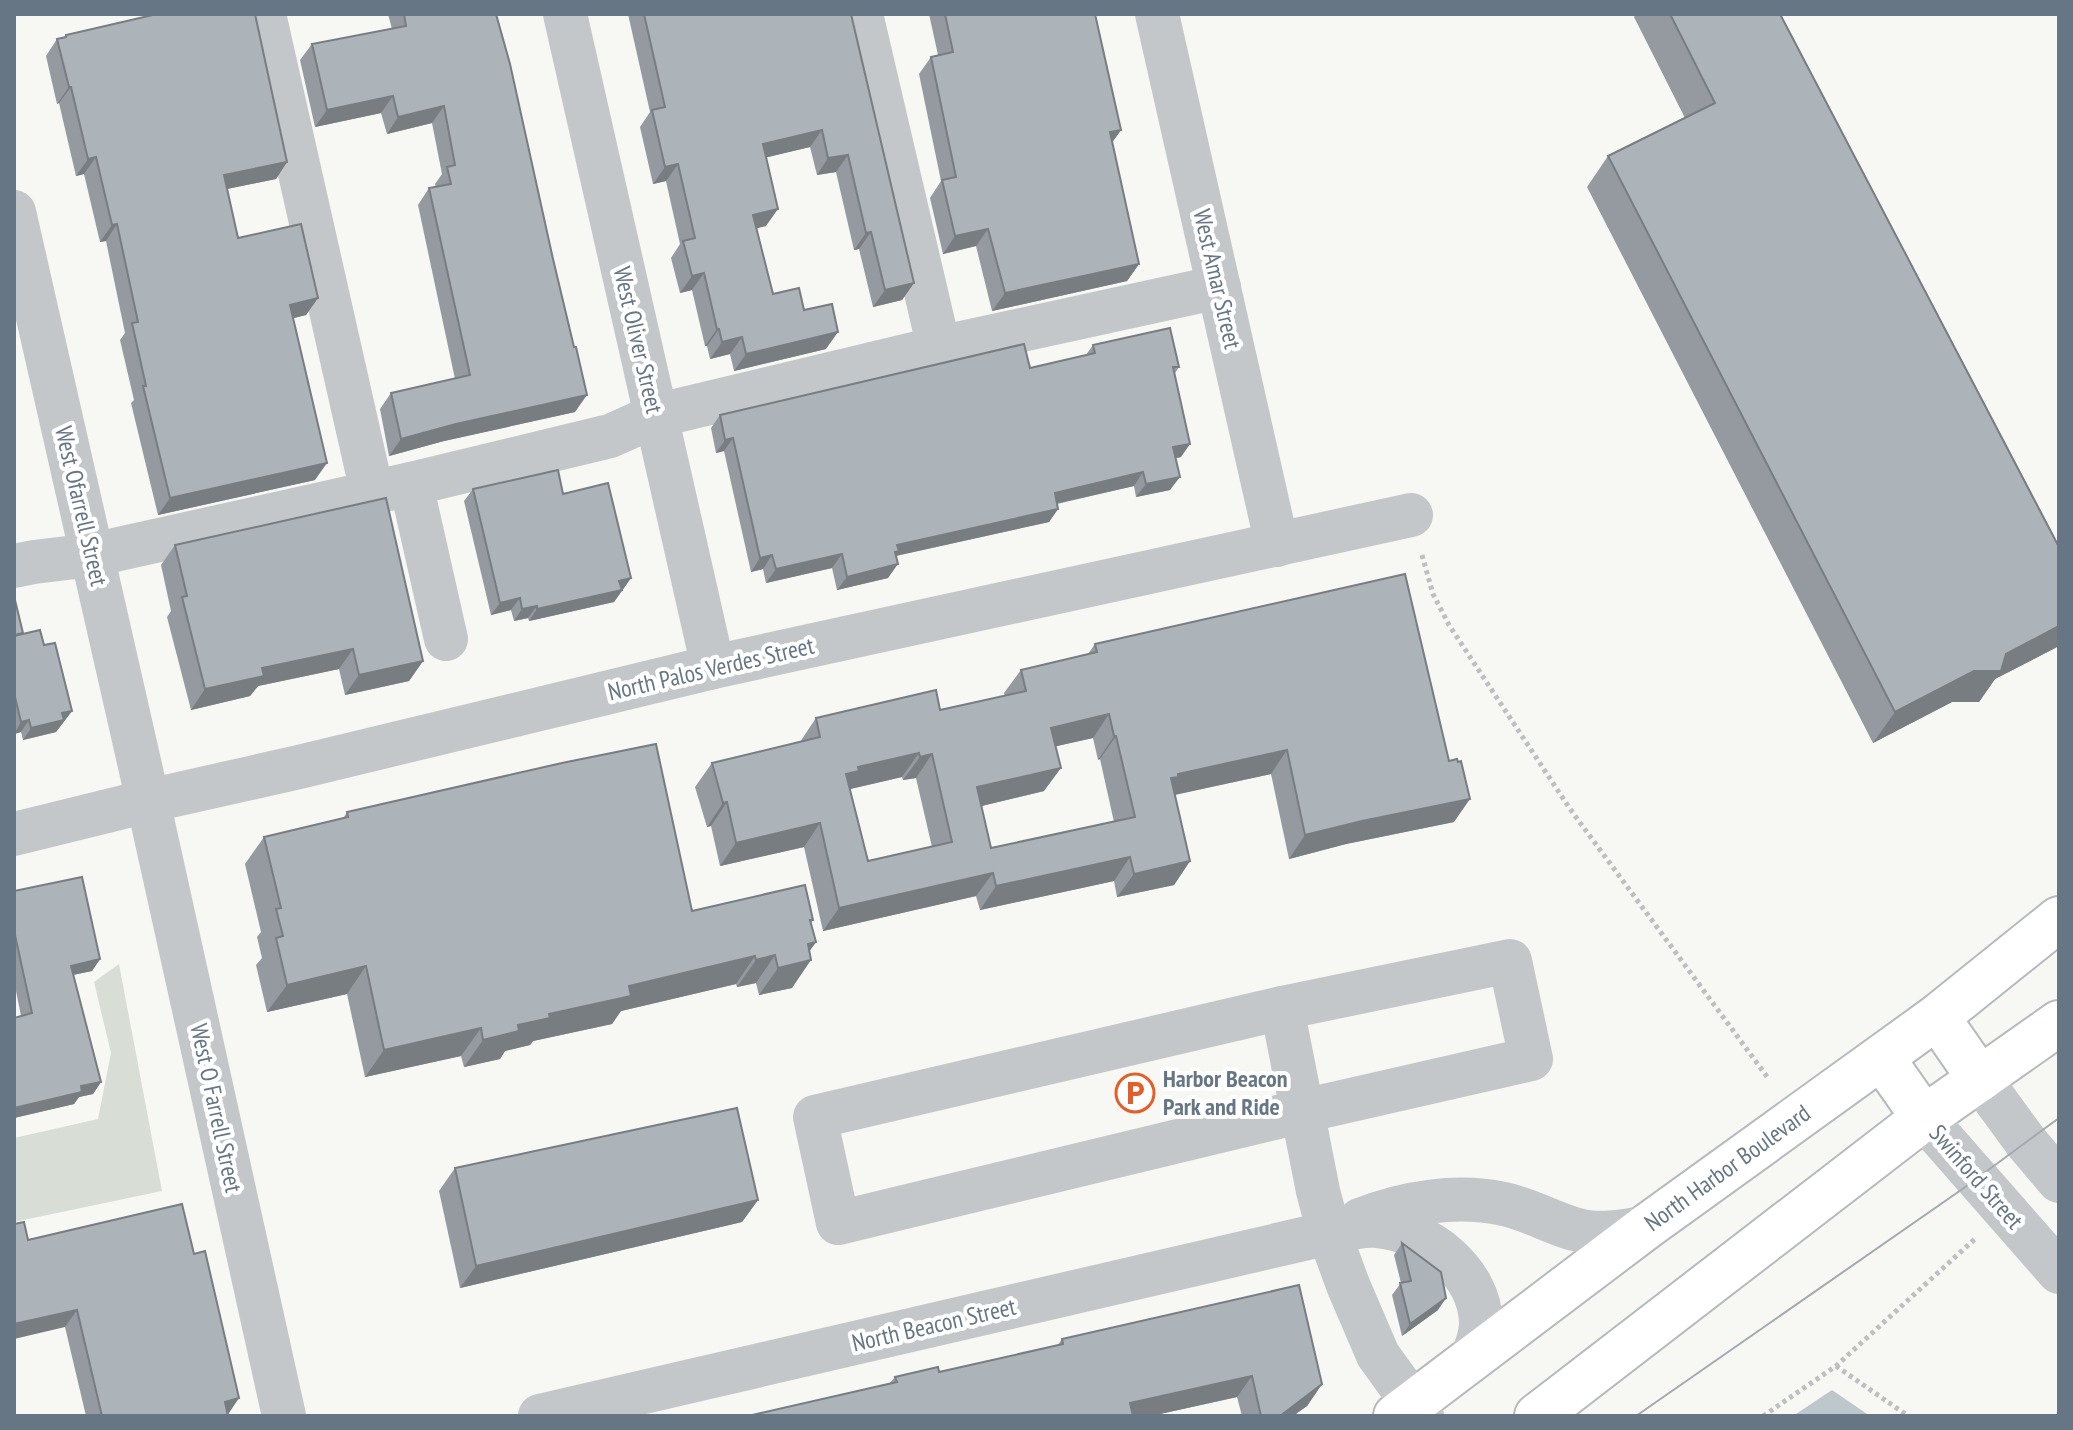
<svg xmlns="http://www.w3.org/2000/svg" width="2073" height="1430" font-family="'PT Sans Narrow',sans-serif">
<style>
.green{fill:#d8ded5}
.water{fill:#bdc7cc}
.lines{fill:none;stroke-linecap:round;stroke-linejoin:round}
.major-casing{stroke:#b6babe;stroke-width:48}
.path{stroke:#bdbfc1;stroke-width:5;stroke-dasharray:4 4;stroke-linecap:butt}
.minor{stroke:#c3c7ca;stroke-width:44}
.major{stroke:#fff;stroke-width:44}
.tram{stroke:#a3a9af;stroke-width:2}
.wall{fill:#949a9f;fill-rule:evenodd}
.shaded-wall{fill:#787d82}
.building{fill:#acb3b9;stroke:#787d82;stroke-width:2;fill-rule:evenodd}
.labels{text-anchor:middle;stroke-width:8;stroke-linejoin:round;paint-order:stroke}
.street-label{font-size:24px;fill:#667685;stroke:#fff}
.poi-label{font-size:24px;font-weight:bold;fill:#667685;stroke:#fff;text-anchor:start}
</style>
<rect width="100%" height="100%" fill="#f7f7f4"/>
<!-- green -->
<polygon class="green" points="119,964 162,1191 14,1222 14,1138 98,1119 111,1053 94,982"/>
<!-- water -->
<polygon class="water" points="1832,1390 1870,1416 1793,1416"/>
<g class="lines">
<defs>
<g id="major">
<polyline points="1937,1017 1980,1079"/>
<polyline points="1882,1058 1924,1118"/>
<path id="s1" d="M1396,1416L1646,1227L1937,1017L2059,919"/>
<polyline points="1537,1416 1924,1118 2059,1023"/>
</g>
</defs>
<!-- major casing -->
<use href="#major" class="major-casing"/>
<!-- path -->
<g class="path">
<polyline points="1422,555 1433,594 1449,625 1570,809 1768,1078"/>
<polyline points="1836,1366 1908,1416"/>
<polyline points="1763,1416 1836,1366 1977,1237"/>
</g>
<!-- minor -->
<g class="minor">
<polyline points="264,14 372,492"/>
<polyline points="565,14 713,667"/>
<polyline points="861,14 939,348"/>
<polyline points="1157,14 1277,545"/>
<polyline points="14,212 148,801 284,1416"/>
<polyline points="411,484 446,639"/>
<polyline points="14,566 34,562 92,555 411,484 610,436 655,416 939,348 1219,287"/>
<polyline points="14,834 148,801 299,767 713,667 1411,515"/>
<polygon points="1510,961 1531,1059 1303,1111 838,1223 815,1117 1282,1008"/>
<polyline points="1282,1008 1318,1191 1329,1233 1348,1285 1378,1355 1422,1416"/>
<polyline points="1980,1079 2026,1142 2059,1181"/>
<polyline points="1924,1118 2059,1272"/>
<path d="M1360,1220C1405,1202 1457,1194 1504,1204C1528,1209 1550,1222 1574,1229C1598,1236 1622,1232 1646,1227"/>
<path d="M540,1416L1329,1233C1344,1230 1362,1224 1377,1226C1426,1230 1480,1271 1481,1323C1481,1336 1476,1347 1472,1359"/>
</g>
<!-- major -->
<use href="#major" class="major"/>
<!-- tram -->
<polyline class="tram" points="1636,1416 1961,1190 2059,1118"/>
</g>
<!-- wall -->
<g class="wall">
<polygon points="388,14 496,14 575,412 444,441 389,456 380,409 391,393 455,379 418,205 429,188 436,187 435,184 442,174 432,123 387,134 381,113 315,127 300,60 312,44 392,29"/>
<polygon points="628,14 851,14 914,283 902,300 873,307 859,249 854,250 836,172 817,175 810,147 767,157 766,226 756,228 773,294 804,310 826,349 734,371 730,354 710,359 707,346 705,346 692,290 680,293 671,258 680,244 666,181 653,184 640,127 650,112"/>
<polygon points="929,14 1095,14 1121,130 1112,142 1139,264 1127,281 992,311 976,246 943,254 930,198 941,181 919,74 931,57 938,55"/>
<polygon points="1636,14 1780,14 2059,547 2059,646 1995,679 1979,702 1952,702 1873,743 1587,187 1608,156 1685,118 1634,17"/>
<polygon points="66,35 287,162 276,179 227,189 238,238 318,298 306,315 293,318 315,480 158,515 131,403 134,400 120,340 125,333 106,241 100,242 84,174 76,176 59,103 57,104 46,56 57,39 64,38"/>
<polygon points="1093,345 1179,367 1175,373 1181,457 1176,458 1170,490 1136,497 1134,486 1057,504 1058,509 1049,522 896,556 888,578 837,590 832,568 766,583 763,569 751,572 724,451 716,453 711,428 720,415 1030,368 1086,355"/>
<polygon points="473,489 563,494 631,578 614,602 529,621 528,618 514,621 511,610 491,615 464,501"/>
<polygon points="175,545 423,661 409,681 345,695 339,669 258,686 250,696 191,710 167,617 171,611 161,565"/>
<polygon points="14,596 23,633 44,645 72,711 56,732 23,740 21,732 14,734"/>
<path d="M1095,644L1454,822L1346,844L1289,859L1271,774L1175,795L1190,861L1174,885L1117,897L1114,881L980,910L976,896L823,931L804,847L720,866L711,826L707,827L695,787L712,763L800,742L816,718L940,710L1005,696L1004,693L1021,670L1088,654ZM1093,738L1098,760L1100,759L1114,822L991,848L981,806L1044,791L1056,746ZM902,777L903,780L916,778L932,847L868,861L850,789Z"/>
<polygon points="347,812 692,911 813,920 811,923 816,942 809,951 792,988 759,995 756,983 737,987 736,984 621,1011 612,1024 533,1041 530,1045 505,1051 500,1059 464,1067 461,1056 365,1077 347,994 267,1012 256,965 262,958 257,937 261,932 245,864 264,837 343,819"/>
<polygon points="14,891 100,959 92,971 73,975 101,1082 93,1094 79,1097 74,1104 14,1118 14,1018 21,1016 14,981"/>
<polygon points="455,1168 758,1200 742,1222 460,1288 439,1191"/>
<polygon points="28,1240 228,1415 228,1416 86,1416 65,1327"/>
<polygon points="1402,1243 1438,1310 1402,1336 1392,1295 1401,1283 1394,1255"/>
<polygon points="1062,1339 1322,1384 1307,1406 1293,1416 1242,1416 1237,1397 1151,1416 748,1416 890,1383 895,1377 939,1372 1058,1345"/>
</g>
<!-- shaded-wall -->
<g class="shaded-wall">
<polygon points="69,87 71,87 59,103 57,104"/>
<polygon points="393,96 381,113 315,127 327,110"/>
<polygon points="444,106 432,123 387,134 398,117"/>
<polygon points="822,130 810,147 751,161 763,144"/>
<polygon points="1121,130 1109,147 1110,132"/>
<polygon points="848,155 836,172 817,175 828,158"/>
<polygon points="96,157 84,174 76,176 88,159"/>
<polygon points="287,162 276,179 212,192 224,175"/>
<polygon points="678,164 666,181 653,184 665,167"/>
<polygon points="778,209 766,226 741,232 753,215"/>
<polygon points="117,224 106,241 100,242 112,225"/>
<polygon points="988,229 976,246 943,254 955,236"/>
<polygon points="871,232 859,249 854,250 866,233"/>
<polygon points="1139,264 1127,281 992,311 1005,293"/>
<polygon points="704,273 692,290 680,293 692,276"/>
<polygon points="914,283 902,300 873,307 885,290"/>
<polygon points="318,298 306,315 278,322 290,305"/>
<polygon points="717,329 719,329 707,346 705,346"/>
<polygon points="838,332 826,349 734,371 746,354"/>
<polygon points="742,337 730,354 710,359 722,342"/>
<polygon points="587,395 575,412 444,441 389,456 401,439 456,424"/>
<polygon points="733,438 724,451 716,453 725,440"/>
<polygon points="1190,444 1181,457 1164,461 1173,447"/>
<polygon points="327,463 315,480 158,515 170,498"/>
<polygon points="1143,472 1134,486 1045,506 1055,493"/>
<polygon points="1180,477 1170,490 1136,497 1146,484"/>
<polygon points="1058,509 1049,522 895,556 897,545"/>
<polygon points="842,554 832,568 766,583 776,569"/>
<polygon points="772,555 763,569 751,572 760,558"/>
<polygon points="898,564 888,578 837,590 847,577"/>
<polygon points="631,578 614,602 529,621 537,609"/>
<polygon points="520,598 511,610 491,615 500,603"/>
<polygon points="537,606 528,618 514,621 522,609"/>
<polygon points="2059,626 2059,646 1995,679 1979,702 1952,702 1873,743 1895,712"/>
<polygon points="353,649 339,669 258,686 250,696 191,710 205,689 262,668"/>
<polygon points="423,661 409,681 345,695 359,675"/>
<polygon points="72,711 56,732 23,740 31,728 62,713"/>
<polygon points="1109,714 1093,738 1035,751 1051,728"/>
<polygon points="29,720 21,732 14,734 21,722"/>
<polygon points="1114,736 1116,736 1100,759 1098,760"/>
<polygon points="1287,750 1271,774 1164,797 1171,778 1178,774"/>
<polygon points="919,753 902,777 846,790 846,774 858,767"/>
<polygon points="932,754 916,778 903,780 920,757"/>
<polygon points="1061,768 1044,791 961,811 977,787"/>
<polygon points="1470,799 1454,822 1346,844 1289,859 1305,835 1362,821"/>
<polygon points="727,802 711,826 707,827 723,803"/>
<polygon points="820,823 804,847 720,866 736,843"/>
<polygon points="1130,857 1114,881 980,910 996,886"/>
<polygon points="1190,861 1174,885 1117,897 1134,874"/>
<polygon points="993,873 976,896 823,931 839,908"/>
<polygon points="816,942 802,962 811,960 792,988 759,995 778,968 808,944"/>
<polygon points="775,955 756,983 737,987 756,960"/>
<polygon points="755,956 736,984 621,1011 612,1024 533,1041 530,1045 505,1051 500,1059 464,1067 483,1040 518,1025 629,986"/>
<polygon points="100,959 92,971 62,977 71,966"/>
<polygon points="366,966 347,994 267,1012 287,985"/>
<polygon points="481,1028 461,1056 365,1077 384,1050"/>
<polygon points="101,1082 93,1094 79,1097 74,1104 14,1118 14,1108 81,1086"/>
<polygon points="758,1200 742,1222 460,1288 476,1266"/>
<polygon points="1446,1298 1438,1310 1402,1336 1410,1324"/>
<polygon points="77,1310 65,1327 14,1339 14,1324"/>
<polygon points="1252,1376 1237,1397 1151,1416 1121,1416 1130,1403"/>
<polygon points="1322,1384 1307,1406 1293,1416 1280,1416"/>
<polygon points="239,1398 227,1416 225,1402"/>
</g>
<!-- building -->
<g class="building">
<polygon points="157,14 255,14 287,162 224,175 238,238 301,224 318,298 290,305 327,463 170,498 143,386 146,386 132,323 138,322 117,224 112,225 96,157 88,159 71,87 69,87 57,39 66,37 66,35"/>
<polygon points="404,14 496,14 510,64 553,259 574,347 576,347 587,395 456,424 401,439 391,393 470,375 429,188 451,184 447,167 455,165 444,106 398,117 393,96 327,110 312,44 406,26"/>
<polygon points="644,14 851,14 914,283 885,290 871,232 866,233 848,155 828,158 822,130 763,144 778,209 753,215 773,294 799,288 804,310 832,304 838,332 746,354 742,337 722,342 719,329 717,329 704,273 692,276 683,241 695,238 678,164 665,167 652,110 665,107"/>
<polygon points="945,14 1095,14 1121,130 1110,132 1139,264 1005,293 988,229 955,236 942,180 956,177 931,57 953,52"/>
<polygon points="1670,14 1780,14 2059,547 2059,626 2006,654 2001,671 1974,671 1895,712 1608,156 1715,103"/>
<polygon points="1170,328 1179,367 1173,367 1190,444 1173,447 1180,477 1146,484 1143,472 1055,493 1058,509 897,545 899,551 895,552 898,564 847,577 842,554 776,569 772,555 760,558 733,438 725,440 720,415 1024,344 1030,368 1095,353 1093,345"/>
<polygon points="558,470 563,494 608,483 631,578 619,581 622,590 537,609 537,606 522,609 520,598 500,603 473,489"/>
<polygon points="386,498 423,661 359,675 353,649 262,668 264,676 205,689 182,597 187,596 175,545"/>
<path d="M1405,574L1449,761L1457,759L1458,762L1461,761L1470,799L1362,821L1305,835L1287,750L1178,774V777L1171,778L1190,861L1134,874L1130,857L996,886L993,873L839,908L820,823L736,843L727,802L723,803L712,763L820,737L816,718L936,690L940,710L1026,691L1021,670L1097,652L1095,644ZM1109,714L1114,736H1116L1135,817L991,848L977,787L1061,768L1051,728ZM919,753L920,757L932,754L952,842L868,861L846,774L859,771L858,767Z"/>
<polygon points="14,596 23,633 14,635"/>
<polygon points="40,630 44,645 55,643 72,711 62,713 64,720 31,728 29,720 21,722 14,693 14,636"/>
<polygon points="656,744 692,911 805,885 813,920 810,920 816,942 808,944 811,960 778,968 775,955 756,960 755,956 629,986 631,996 549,1014 550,1018 518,1025 519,1031 483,1040 481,1028 384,1050 366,966 287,985 276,938 283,936 276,909 281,908 264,837 348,817 347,812 562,763"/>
<polygon points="82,877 100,959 71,966 101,1082 81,1086 82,1092 14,1108 14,1018 32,1013 15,935 14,935 14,891"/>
<polygon points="737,1108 758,1200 476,1266 455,1168"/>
<polygon points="182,1204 194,1254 205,1251 239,1398 225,1402 228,1416 102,1416 77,1310 14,1324 14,1224 24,1222 28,1240"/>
<polygon points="1402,1243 1441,1272 1446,1298 1410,1324 1400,1283 1411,1281"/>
<polygon points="1299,1285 1322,1384 1280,1416 1261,1416 1252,1376 1130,1403 1133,1416 748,1416 897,1382 895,1377 938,1367 939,1372 1063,1344 1062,1339"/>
</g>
<!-- icons -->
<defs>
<symbol id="parking-ring" viewBox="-11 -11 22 22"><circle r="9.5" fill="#fff" stroke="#e35e28" stroke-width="1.5"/><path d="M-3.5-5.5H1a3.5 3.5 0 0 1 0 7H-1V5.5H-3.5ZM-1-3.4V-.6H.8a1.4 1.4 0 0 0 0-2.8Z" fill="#e35e28"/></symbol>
</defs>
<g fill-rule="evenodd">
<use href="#parking-ring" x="1113" y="1071" width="44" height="44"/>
</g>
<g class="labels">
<!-- street labels -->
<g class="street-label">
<text transform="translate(1217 279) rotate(77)" y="8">West Amar Street</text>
<text transform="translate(638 340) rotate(77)" y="8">West Oliver Street</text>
<text transform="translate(81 506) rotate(77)" y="8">West Ofarrell Street</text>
<text transform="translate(711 669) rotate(-13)" y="8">North Palos Verdes Street</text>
<text transform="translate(216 1108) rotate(78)" y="8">West O Farrell Street</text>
<text dy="8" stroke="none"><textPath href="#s1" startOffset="414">North Harbor Boulevard</textPath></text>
<text transform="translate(1976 1177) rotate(49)" y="8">Swinford Street</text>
<text transform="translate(934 1325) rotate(-13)" y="8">North Beacon Street</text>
</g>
<!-- poi labels -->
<g class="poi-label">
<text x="1163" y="1087">Harbor Beacon<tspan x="1163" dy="28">Park and Ride</tspan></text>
</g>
</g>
<!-- border -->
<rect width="2073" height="1430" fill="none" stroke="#667685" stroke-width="32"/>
</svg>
